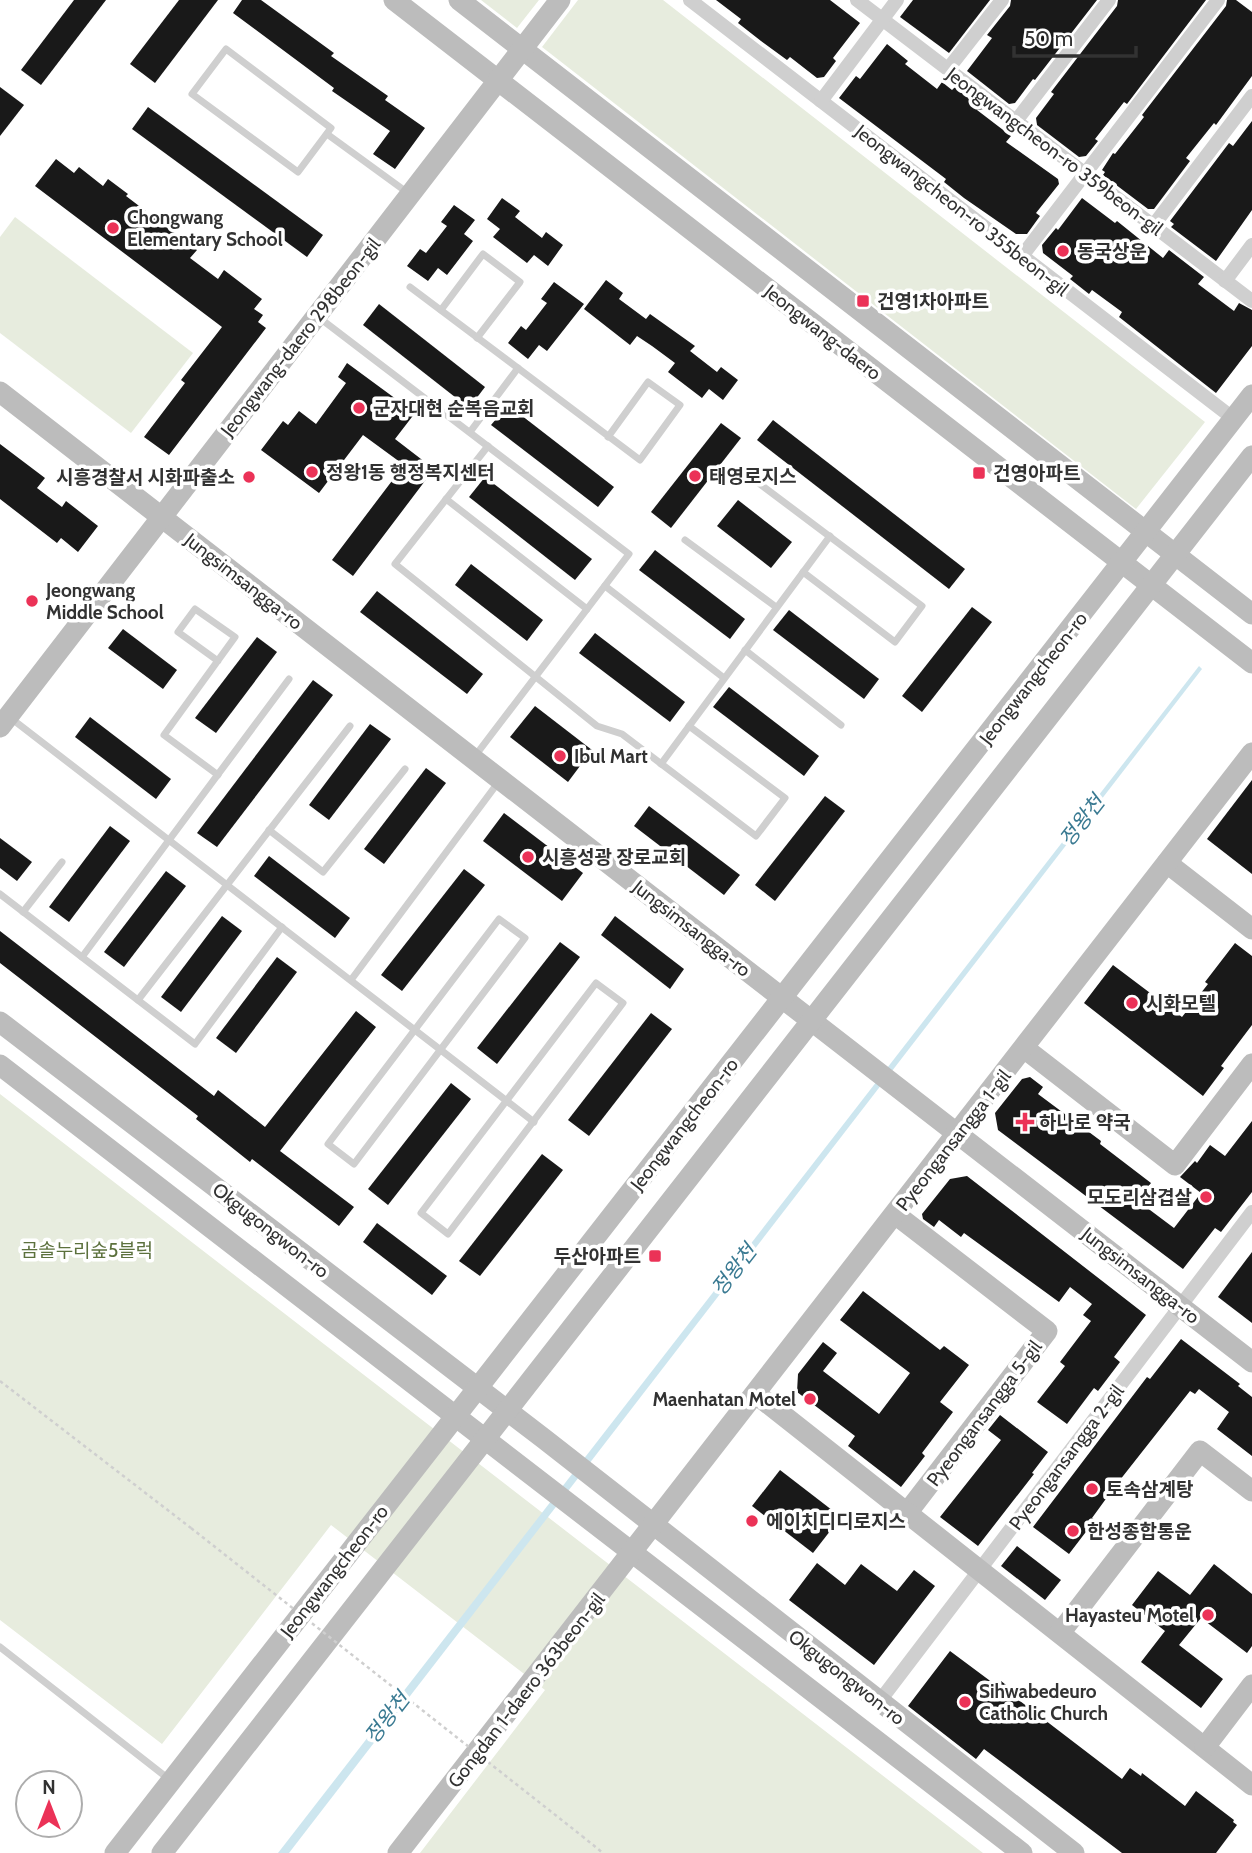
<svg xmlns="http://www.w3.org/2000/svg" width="1252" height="1853" font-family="Cabin,'Noto Sans KR',sans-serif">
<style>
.green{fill:#e7ecde}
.water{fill:#cde6ef}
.building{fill:#191919}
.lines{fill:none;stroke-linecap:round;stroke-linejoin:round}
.path{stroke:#cfcfcf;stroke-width:2.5;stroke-dasharray:3.5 3.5;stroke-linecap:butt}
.lane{stroke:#cfcfcf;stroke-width:7}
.street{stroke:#cfcfcf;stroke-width:14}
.secondary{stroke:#bcbcbc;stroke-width:21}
.path-bridge{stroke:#cfcfcf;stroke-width:2.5;stroke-dasharray:3.5 3.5;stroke-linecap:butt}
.poi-dot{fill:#eb3257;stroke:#fff;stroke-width:2.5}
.labels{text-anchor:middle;stroke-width:7;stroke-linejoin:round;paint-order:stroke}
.street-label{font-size:19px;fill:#323232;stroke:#fff}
.poi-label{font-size:19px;font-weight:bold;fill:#323232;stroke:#fff;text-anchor:start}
.park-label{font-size:19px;fill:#5c713d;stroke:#fff}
.water-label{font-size:21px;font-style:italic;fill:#3a7a92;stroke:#fff}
</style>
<rect width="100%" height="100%" fill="#fff"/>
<!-- green -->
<g class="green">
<polygon points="481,0 539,0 517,28"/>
<polygon points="578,0 663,0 1205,422 1136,509 542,47"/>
<polygon points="15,217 193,353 131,433 0,333 0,237"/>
<polygon points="0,1094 983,1853 420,1853 545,1690 331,1525 162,1744 0,1620"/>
</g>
<!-- water -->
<polygon class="water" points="1199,666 1202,669 289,1853 278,1853"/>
<!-- building -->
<g class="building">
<polygon points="74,0 106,0 41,85 21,70"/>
<polygon points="179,0 218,0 155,83 130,64"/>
<polygon points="242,0 261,0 334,53 331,56 388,96 385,100 425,128 395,169 373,154 390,131 332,91 334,88 233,13"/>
<polygon points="716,0 830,0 860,23 833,58 836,61 824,77 817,78 790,57 787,60 761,41 738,23 741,19"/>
<polygon points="913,0 990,0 949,53 900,17"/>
<polygon points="1011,0 1097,0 1035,80 1033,79 1015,103 1009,104 967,71 992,38 987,35 1010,6"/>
<polygon points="1118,0 1206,0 1127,104 1124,102 1095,139 1098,141 1086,156 1079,157 1037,125 1036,118 1054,94 1051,92 1117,6"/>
<polygon points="1227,0 1236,0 1252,12 1252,76 1216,125 1214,123 1186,158 1190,161 1154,209 1148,209 1103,175 1105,172 1102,170 1113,153 1115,154 1144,117 1142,115 1226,6"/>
<polygon points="887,44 908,61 905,64 937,89 942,82 952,90 955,87 984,109 977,110 1011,136 1006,142 1058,179 1059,184 1036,213 1040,216 1027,234 1016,234 964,198 944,182 946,179 839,98 856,76 860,79"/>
<polygon points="0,87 24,105 0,136"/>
<polygon points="148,107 323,235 307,257 132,129"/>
<polygon points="1252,121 1252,210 1216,261 1171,227 1174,224 1170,221 1229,143 1233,146"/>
<polygon points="56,159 74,173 79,167 103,186 108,179 128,194 126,196 197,250 190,258 218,279 224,270 262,299 254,309 263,315 258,322 266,328 169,455 144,437 185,383 181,380 222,327 35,186"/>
<polygon points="502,198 520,211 515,217 542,238 546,232 563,245 548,266 534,255 527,263 493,237 500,229 487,219"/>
<polygon points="1082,198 1115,223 1117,221 1163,258 1169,250 1204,277 1198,284 1234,311 1239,303 1252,310 1252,346 1216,393 1119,317 1122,312 1092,290 1089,294 1070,279 1073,276 1043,253 1042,245 1056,228 1058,230"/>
<polygon points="454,205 475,220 464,234 473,241 447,275 438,268 428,281 407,266 420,249 426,253 447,226 441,222"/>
<polygon points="606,280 623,293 619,299 646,319 650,314 695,346 690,351 717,372 721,367 738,380 723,400 709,389 702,398 668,372 675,363 652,346 637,336 630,345 584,309"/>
<polygon points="554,282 584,304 547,351 539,345 528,359 508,343 521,326 526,330 547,303 541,299"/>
<polygon points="379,304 485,387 469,408 363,325"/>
<polygon points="347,363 415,413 395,439 434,469 353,576 332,560 404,465 363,435 319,493 261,450 283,421 288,425 299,411 316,424 346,383 338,377"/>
<polygon points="508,405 614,487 598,507 491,425"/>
<polygon points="773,420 965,569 949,589 757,440"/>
<polygon points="721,423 741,438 671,528 651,512"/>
<polygon points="0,444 45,478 37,488 62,507 66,501 98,526 78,552 61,538 57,543 0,499"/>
<polygon points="485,477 592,559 575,580 469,497"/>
<polygon points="738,500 792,542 771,568 717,526"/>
<polygon points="655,550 745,619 730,639 639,570"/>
<polygon points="471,564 543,620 527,641 455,585"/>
<polygon points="377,591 483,674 467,694 360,612"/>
<polygon points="972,607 992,622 922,712 902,696"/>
<polygon points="789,610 879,679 864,699 773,630"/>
<polygon points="123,629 177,670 163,689 108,648"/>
<polygon points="595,633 685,702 670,722 579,653"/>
<polygon points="257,637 277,652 216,733 195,718"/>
<polygon points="313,680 333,695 217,847 197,833"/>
<polygon points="729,687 819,756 804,776 713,707"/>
<polygon points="535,706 592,750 568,782 510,737"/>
<polygon points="90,717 171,779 156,799 75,737"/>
<polygon points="370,724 391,739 329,820 309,805"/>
<polygon points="426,768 446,783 384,864 364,849"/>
<polygon points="1252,780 1252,874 1207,839"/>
<polygon points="825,796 845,811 775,901 755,885"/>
<polygon points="649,806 740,875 724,895 634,826"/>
<polygon points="504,813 583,873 562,901 483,841"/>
<polygon points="110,826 130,841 69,922 49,907"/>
<polygon points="0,838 32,862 17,881 0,868"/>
<polygon points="269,856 350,918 335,938 254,876"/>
<polygon points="464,869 485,885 402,991 381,975"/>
<polygon points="166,871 186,886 124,967 104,952"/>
<polygon points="222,916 242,931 181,1012 161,997"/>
<polygon points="615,916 684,969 670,989 601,935"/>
<polygon points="0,931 214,1096 218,1090 265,1127 356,1011 376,1027 280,1151 354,1207 339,1226 252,1159 250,1162 196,1119 198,1116 0,963"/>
<polygon points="560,942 580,957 497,1064 477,1048"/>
<polygon points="1235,943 1252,956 1252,1025 1221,1066 1224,1068 1203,1096 1084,1003 1113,965 1182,1017 1208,984 1205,982"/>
<polygon points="277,957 297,972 236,1053 216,1038"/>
<polygon points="651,1013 672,1029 589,1136 568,1120"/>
<polygon points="1030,1077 1043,1087 1038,1094 1101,1141 1100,1144 1151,1183 1138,1201 1174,1228 1201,1193 1180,1177 1195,1161 1197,1163 1210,1145 1225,1156 1252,1121 1252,1192 1221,1232 1215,1228 1183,1269 998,1130 995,1113 1022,1079"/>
<polygon points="451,1083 471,1099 388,1205 368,1189"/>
<polygon points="542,1154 563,1170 480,1276 459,1261"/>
<polygon points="967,1176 1146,1315 1114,1357 1120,1362 1098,1391 1094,1388 1067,1424 1037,1402 1065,1366 1060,1362 1091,1321 1083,1315 1092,1304 1070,1287 1059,1302 964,1233 961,1237 939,1220 934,1227 923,1219 922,1214 950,1179"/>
<polygon points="377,1223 447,1276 432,1295 363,1242"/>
<polygon points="1252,1252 1252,1323 1218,1297"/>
<polygon points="863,1291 940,1350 944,1346 969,1365 940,1402 953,1412 922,1453 925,1456 901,1487 848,1446 855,1436 797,1392 798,1374 823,1342 837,1353 823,1371 879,1414 910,1373 840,1320"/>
<polygon points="1181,1339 1240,1384 1238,1386 1252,1397 1252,1456 1217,1429 1229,1412 1199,1389 1195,1394 1190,1391 1116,1485 1092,1518 1095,1520 1069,1554 1033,1527 1147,1377 1150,1379"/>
<polygon points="1000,1415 1048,1452 1032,1473 1034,1474 978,1546 940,1517 1001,1440 988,1430"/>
<polygon points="780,1470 841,1517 813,1553 752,1506"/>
<polygon points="1017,1546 1061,1580 1045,1600 1001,1566"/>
<polygon points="817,1563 845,1585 861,1564 897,1591 914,1570 935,1586 874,1665 789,1600"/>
<polygon points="1214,1564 1252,1594 1252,1646 1247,1653 1201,1618 1179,1645 1223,1679 1201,1708 1141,1662 1165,1631 1132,1605 1158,1571 1190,1595"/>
<polygon points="950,1651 997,1686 1001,1681 1023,1698 1020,1701 1122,1779 1130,1768 1141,1776 1142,1773 1185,1806 1196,1791 1234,1820 1233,1822 1237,1825 1216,1853 1122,1853 984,1749 976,1759 908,1706"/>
</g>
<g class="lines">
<!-- path -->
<g class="path">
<polyline points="0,1381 191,1528"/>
<polyline points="582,1836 603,1853"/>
</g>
<!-- lane -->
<g class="lane">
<polygon points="226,49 331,128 298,172 192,94"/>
<polyline points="327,134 408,193"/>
<polyline points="410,287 640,460 680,405 648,382 608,437"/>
<polyline points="441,310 483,254 520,282 477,338"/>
<polyline points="317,316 629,554 475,756"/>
<polyline points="470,432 518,368"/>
<polyline points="488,446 395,564 597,726 622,734 756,836 785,798 689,726"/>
<polyline points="740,469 922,606 895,642 803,572"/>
<polyline points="446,499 587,609"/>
<polyline points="685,540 776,607"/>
<polyline points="605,586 724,678"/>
<polyline points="745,650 841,725"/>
<polyline points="218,661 178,632 195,609 235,637 164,735 218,775"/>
<polyline points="12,719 534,1122"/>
<polyline points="661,764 830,536"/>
<polyline points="269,830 323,872 405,769"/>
<polyline points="0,894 195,1044 282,927"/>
<polyline points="23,912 62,862"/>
<polygon points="499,919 525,938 354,1164 328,1144"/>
<polyline points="82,957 289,679"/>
<polyline points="351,980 500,780"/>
<polygon points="596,983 623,1003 448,1234 421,1213"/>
<polyline points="138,1000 350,726"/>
<polyline points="0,1647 170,1780"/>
</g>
<!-- street -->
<g class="street">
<polyline points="690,0 1234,419"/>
<polyline points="857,0 1252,301"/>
<polyline points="948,69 1002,0"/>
<polyline points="821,101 897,0"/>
<polyline points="1016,121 1109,0"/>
<polyline points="1153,226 1252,96"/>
<polyline points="1022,256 1218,0"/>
<polyline points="1225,281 1252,245"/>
<polyline points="879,1702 1252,1212"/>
</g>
<!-- secondary -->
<g class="secondary">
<polyline points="394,0 1252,663"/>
<polyline points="459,0 1252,614"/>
<polyline points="0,392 1252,1362"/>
<polyline points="0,727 560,0"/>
<polyline points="1167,863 1252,929"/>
<polyline points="0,1022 543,1438 1074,1853"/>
<polyline points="1024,1048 1175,1165 1252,1064"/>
<polyline points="0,1065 1022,1853"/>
<polyline points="895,1214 1047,1331 907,1513"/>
<polyline points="756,1394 1252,1785"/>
<polyline points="1060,1633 1200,1451 1252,1491"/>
<polyline points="1205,1747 1252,1685"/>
<polyline points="115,1853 1252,395"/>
<polyline points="162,1853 1252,456"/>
<polyline points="398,1853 1252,753"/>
</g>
<!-- path-bridge -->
<polyline class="path-bridge" points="191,1528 582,1836"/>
</g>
<!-- markers -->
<g class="poi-dot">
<circle cx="113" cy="228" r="7"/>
<circle cx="1063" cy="251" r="7"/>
<rect x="856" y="294" width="14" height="14" rx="3.5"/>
<circle cx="359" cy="408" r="7"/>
<circle cx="312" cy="472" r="7"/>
<rect x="972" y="466" width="14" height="14" rx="3.5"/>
<circle cx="695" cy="476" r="7"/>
<circle cx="249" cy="477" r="7"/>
<circle cx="32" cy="601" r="7"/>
<circle cx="560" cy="756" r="7"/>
<circle cx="528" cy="857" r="7"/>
<circle cx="1132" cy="1003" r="7"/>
<path d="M1021.5 1111.5h7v7h7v7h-7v7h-7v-7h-7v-7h7z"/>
<circle cx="1206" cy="1197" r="7"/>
<rect x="648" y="1249" width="14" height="14" rx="3.5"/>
<circle cx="810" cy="1399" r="7"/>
<circle cx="1092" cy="1489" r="7"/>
<circle cx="752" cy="1521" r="7"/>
<circle cx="1073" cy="1531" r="7"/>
<circle cx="1208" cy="1615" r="7"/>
<circle cx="965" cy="1702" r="7"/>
</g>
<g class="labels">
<!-- street labels -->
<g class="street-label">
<text transform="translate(1055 151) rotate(37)" y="7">Jeongwangcheon-ro 359beon-gil</text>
<text transform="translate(962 210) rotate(38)" y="7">Jeongwangcheon-ro 355beon-gil</text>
<text transform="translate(823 332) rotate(38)" y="7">Jeongwang-daero</text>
<text transform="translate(300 337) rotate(-52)" y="7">Jeongwang-daero 298beon-gil</text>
<text transform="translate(244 581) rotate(38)" y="7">Jungsimsangga-ro</text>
<text transform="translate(1033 678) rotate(-52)" y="7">Jeongwangcheon-ro</text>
<text transform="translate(692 928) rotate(38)" y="7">Jungsimsangga-ro</text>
<text transform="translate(684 1124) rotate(-52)" y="7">Jeongwangcheon-ro</text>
<text transform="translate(953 1140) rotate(-52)" y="7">Pyeongansangga 1-gil</text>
<text transform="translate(271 1230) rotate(38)" y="7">Okgugongwon-ro</text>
<text transform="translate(1141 1275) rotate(38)" y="7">Jungsimsangga-ro</text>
<text transform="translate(984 1413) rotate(-53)" y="7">Pyeongansangga 5-gil</text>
<text transform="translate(1066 1457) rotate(-53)" y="7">Pyeongansangga 2-gil</text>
<text transform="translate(334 1571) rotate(-52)" y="7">Jeongwangcheon-ro</text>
<text transform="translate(847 1677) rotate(38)" y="7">Okgugongwon-ro</text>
<text transform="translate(526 1690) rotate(-52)" y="7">Gongdan 1-daero 363beon-gil</text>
</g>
<!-- poi labels -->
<g class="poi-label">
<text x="127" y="224">Chongwang<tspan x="127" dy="22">Elementary School</tspan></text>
<text x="1077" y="258">동국상운</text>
<text x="877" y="308">건영1차아파트</text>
<text x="373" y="415">군자대현 순복음교회</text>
<text x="326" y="479">정왕1동 행정복지센터</text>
<text x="993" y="480">건영아파트</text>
<text x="709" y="483">태영로지스</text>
<text x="235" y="484" text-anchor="end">시흥경찰서 시화파출소</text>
<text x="46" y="597">Jeongwang<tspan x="46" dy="22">Middle School</tspan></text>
<text x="574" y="763">Ibul Mart</text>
<text x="542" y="864">시흥성광 장로교회</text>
<text x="1146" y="1010">시화모텔</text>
<text x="1039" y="1129">하나로 약국</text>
<text x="1192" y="1204" text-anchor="end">모도리삼겹살</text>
<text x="641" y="1263" text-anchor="end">두산아파트</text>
<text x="796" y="1406" text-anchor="end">Maenhatan Motel</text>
<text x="1106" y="1496">토속삼계탕</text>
<text x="766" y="1528">에이치디디로지스</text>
<text x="1087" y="1538">한성종합통운</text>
<text x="1194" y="1622" text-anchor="end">Hayasteu Motel</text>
<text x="979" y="1698">Sihwabedeuro<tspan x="979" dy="22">Catholic Church</tspan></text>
</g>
<!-- park labels -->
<g class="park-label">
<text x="87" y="1257">곰솔누리숲5블럭</text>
</g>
<!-- water labels -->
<g class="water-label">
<text transform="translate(1082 821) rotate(-52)" y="7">정왕천</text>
<text transform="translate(734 1270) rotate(-52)" y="7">정왕천</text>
<text transform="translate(387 1718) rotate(-52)" y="7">정왕천</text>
</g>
</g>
<!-- north arrow -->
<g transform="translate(49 1804)"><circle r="33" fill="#ffffff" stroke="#adadad" stroke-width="2"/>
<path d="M0-5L12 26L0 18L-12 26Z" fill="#eb3257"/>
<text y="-10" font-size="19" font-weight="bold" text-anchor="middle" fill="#323232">N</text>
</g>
<!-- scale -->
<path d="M1014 46v10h122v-10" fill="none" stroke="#323232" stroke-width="3.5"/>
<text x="1024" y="46" font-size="21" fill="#323232" stroke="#ffffff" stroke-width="5" paint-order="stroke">50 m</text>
</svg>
